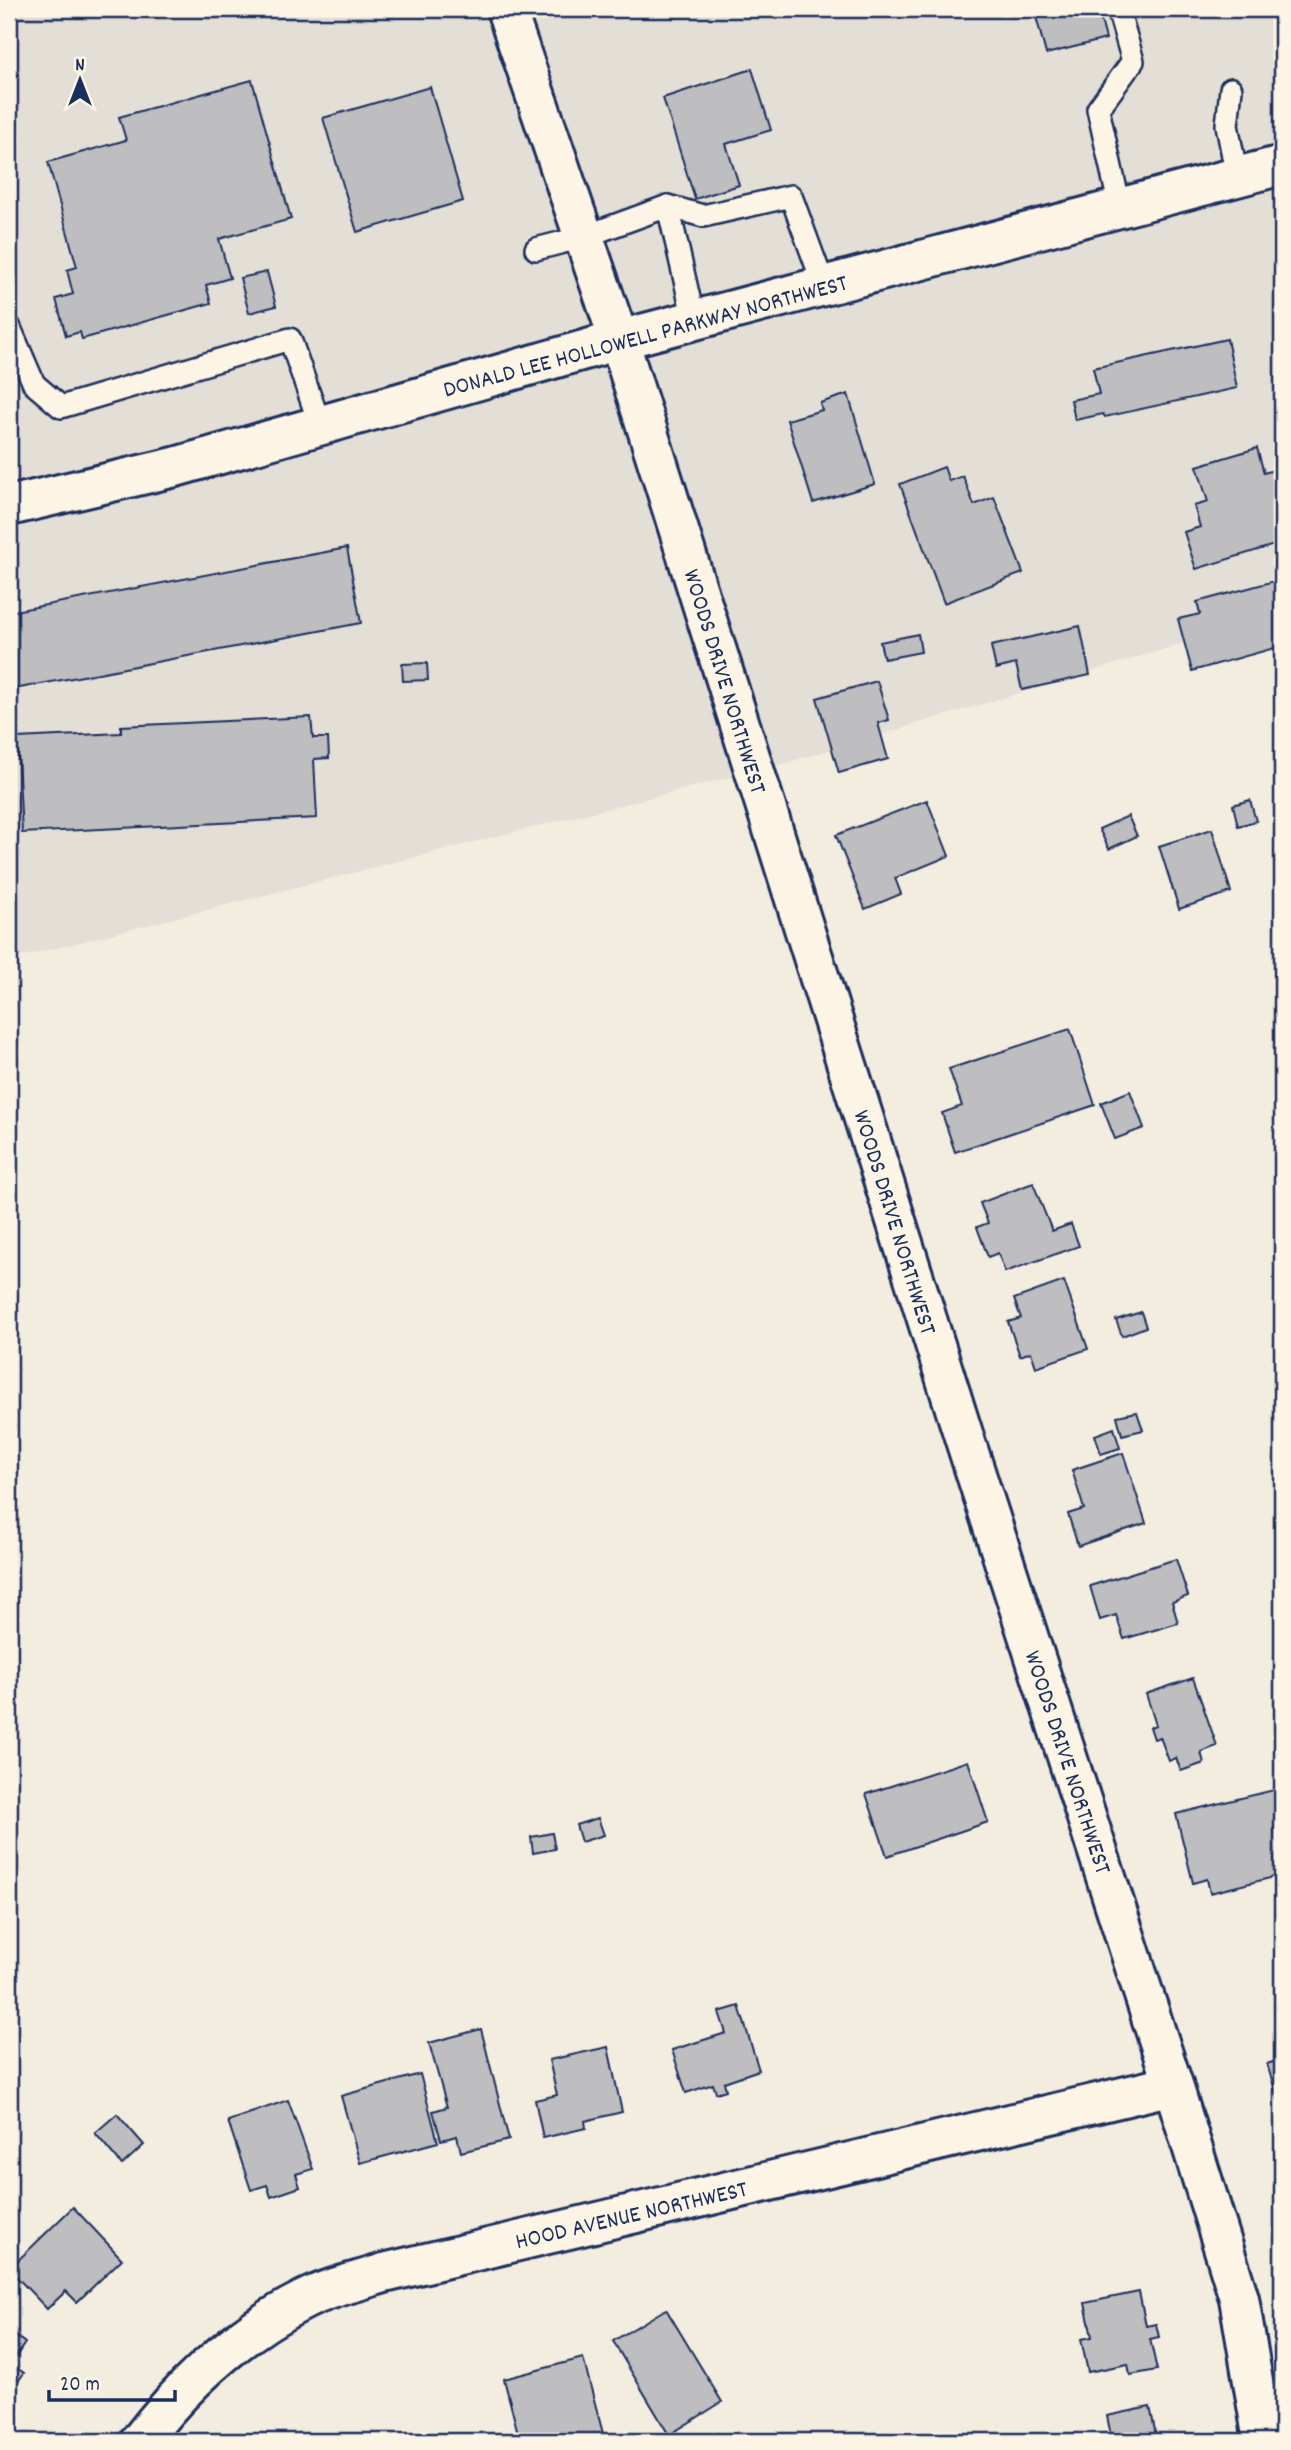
<svg xmlns="http://www.w3.org/2000/svg" width="1291" height="2450" font-family="Dekko,sans-serif">
<style>
.built{fill:#e3dfd6}
.building{fill:#bebec0;stroke:#1b2f5e;stroke-width:2}
.lines{fill:none;stroke-linecap:round;stroke-linejoin:round}
.lane-casing{stroke:#1b2f5e;stroke-width:26}
.street-casing{stroke:#1b2f5e;stroke-width:44}
.primary-casing{stroke:#1b2f5e;stroke-width:44}
.lane{stroke:#fcf5e5;stroke-width:21}
.street{stroke:#fcf5e5;stroke-width:38}
.primary{stroke:#fcf5e5;stroke-width:38}
.labels{text-anchor:middle;stroke-width:5;stroke-linejoin:round;paint-order:stroke}
.street-label{font-size:24px;fill:#1b2f5e;stroke:#fcf5e5}
</style>
<rect width="100%" height="100%" fill="#f3ede0"/>
<filter id="ink" filterUnits="userSpaceOnUse"><feTurbulence type="fractalNoise" baseFrequency=".0143" numOctaves="2"/><feDisplacementMap in="SourceGraphic" scale="14" xChannelSelector="R" yChannelSelector="G"/><feConvolveMatrix kernelMatrix="1 2 1 2 8 2 1 2 1" color-interpolation-filters="sRGB"/></filter>
<g filter="url(#ink)">
<!-- built -->
<polygon class="built" points="9,9 1282,9 1282,614 783,764 9,960"/>
<!-- building -->
<g class="building">
<polygon points="1034,9 1098,9 1106,39 1046,54"/>
<polygon points="752,69 771,130 726,144 739,185 695,199 663,98"/>
<polygon points="252,80 291,219 219,239 230,278 206,285 211,303 82,339 80,332 66,336 56,299 73,294 67,270 77,267 48,162 126,140 119,117"/>
<polygon points="430,87 463,201 357,232 323,118"/>
<polygon points="267,272 276,306 249,313 240,278"/>
<polygon points="1227,339 1237,388 1105,417 1103,414 1075,420 1071,400 1099,394 1093,368"/>
<polygon points="848,394 875,484 813,503 787,420 822,410 820,403"/>
<polygon points="1257,448 1264,473 1281,468 1282,473 1282,517 1274,519 1281,543 1196,569 1184,532 1200,527 1194,506 1208,502 1197,466"/>
<polygon points="944,467 949,481 963,476 974,505 994,497 1023,573 944,603 900,484"/>
<polygon points="347,548 361,623 9,690 9,612"/>
<polygon points="1282,579 1282,646 1192,671 1178,619 1200,614 1197,602"/>
<polygon points="1080,626 1090,675 1022,690 1016,664 996,669 991,646"/>
<polygon points="918,634 921,652 884,659 880,642"/>
<polygon points="427,663 428,680 403,681 402,664"/>
<polygon points="877,681 889,720 878,723 888,759 839,773 817,698"/>
<polygon points="311,717 313,738 328,738 329,758 314,759 317,818 22,833 17,738 121,733 121,726"/>
<polygon points="927,800 949,856 895,878 901,894 865,909 836,835"/>
<polygon points="1250,800 1256,821 1238,826 1233,805"/>
<polygon points="1128,816 1137,836 1109,849 1099,829"/>
<polygon points="1212,829 1231,892 1179,909 1159,846"/>
<polygon points="1070,1029 1095,1105 955,1152 942,1113 962,1106 949,1069"/>
<polygon points="1130,1091 1144,1128 1115,1139 1101,1103"/>
<polygon points="1033,1183 1052,1231 1071,1224 1079,1246 1005,1272 998,1253 988,1257 977,1227 988,1223 980,1203"/>
<polygon points="1064,1281 1088,1349 1036,1367 1031,1352 1020,1356 1008,1322 1021,1318 1014,1299"/>
<polygon points="1141,1312 1146,1327 1122,1336 1116,1320"/>
<polygon points="1137,1412 1143,1430 1122,1435 1117,1416"/>
<polygon points="1114,1428 1120,1448 1101,1454 1095,1435"/>
<polygon points="1123,1453 1146,1523 1078,1546 1068,1514 1084,1509 1072,1470"/>
<polygon points="1176,1559 1188,1596 1172,1602 1178,1623 1124,1639 1116,1615 1100,1620 1090,1586"/>
<polygon points="1193,1678 1217,1746 1201,1752 1204,1763 1181,1771 1176,1758 1169,1761 1160,1737 1154,1739 1150,1727 1156,1725 1146,1694"/>
<polygon points="968,1761 988,1822 887,1856 866,1794"/>
<polygon points="1282,1788 1282,1875 1210,1893 1207,1879 1193,1883 1176,1814"/>
<polygon points="598,1818 604,1835 581,1842 576,1825"/>
<polygon points="552,1833 555,1849 533,1853 531,1837"/>
<polygon points="739,2006 759,2070 724,2082 726,2090 716,2093 713,2084 686,2093 672,2050 726,2033 719,2012"/>
<polygon points="481,2029 509,2140 461,2152 457,2136 441,2140 433,2111 447,2107 429,2043"/>
<polygon points="1282,2043 1282,2113 1267,2064 1279,2060 1275,2045"/>
<polygon points="608,2047 622,2112 585,2121 586,2128 543,2138 535,2100 557,2095 549,2060"/>
<polygon points="420,2074 438,2142 360,2163 341,2096"/>
<polygon points="288,2100 313,2169 296,2174 300,2187 271,2197 267,2185 251,2190 228,2121"/>
<polygon points="117,2114 144,2145 122,2165 95,2133"/>
<polygon points="73,2207 122,2259 77,2302 66,2291 47,2309 9,2269"/>
<polygon points="1139,2292 1146,2326 1156,2324 1159,2337 1150,2339 1157,2370 1130,2375 1128,2364 1088,2372 1081,2339 1092,2337 1085,2303"/>
<polygon points="666,2309 722,2402 669,2435 613,2341"/>
<polygon points="9,2331 25,2343 11,2364 24,2373 9,2394"/>
<polygon points="583,2358 605,2441 520,2441 504,2379"/>
<polygon points="1150,2407 1156,2435 1112,2441 1107,2416"/>
</g>
<g class="lines">
<defs>
<g id="lane">
<polyline points="1118,9 1133,61 1098,109 1120,208"/>
<polyline points="1231,89 1227,125 1237,177"/>
<polyline points="668,206 694,320"/>
<polyline points="536,249 583,237 668,206 703,216 791,196 824,286"/>
<polyline points="9,326 34,384 61,407 290,339 320,425"/>
</g>
<g id="street">
<polyline points="506,9 619,340 965,1440 1173,2085 1239,2298 1263,2441"/>
<path d="M140,2441C184,2384 237,2334 302,2301C326,2288 357,2282 384,2273L1173,2085"/>
</g>
<polyline id="primary" points="9,506 175,467 619,340 1282,165"/>
</defs>
<!-- lane casing -->
<use href="#lane" class="lane-casing"/>
<!-- street casing -->
<use href="#street" class="street-casing"/>
<!-- primary casing -->
<use href="#primary" class="primary-casing"/>
<!-- lane -->
<use href="#lane" class="lane"/>
<!-- street -->
<use href="#street" class="street"/>
<!-- primary -->
<use href="#primary" class="primary"/>
</g>
</g>
<g class="labels">
<!-- street labels -->
<g class="street-label">
<text transform="translate(645 335) rotate(-15)" y="8">DONALD LEE HOLLOWELL PARKWAY NORTHWEST</text>
<text transform="translate(726 681) rotate(73)" y="8">WOODS DRIVE NORTHWEST</text>
<text transform="translate(896 1222) rotate(73)" y="8">WOODS DRIVE NORTHWEST</text>
<text transform="translate(1069 1762) rotate(72)" y="8">WOODS DRIVE NORTHWEST</text>
<text transform="translate(631 2214) rotate(-13)" y="8">HOOD AVENUE NORTHWEST</text>
</g>
</g>
<!-- margin -->
<rect width="1291" height="2450" fill="none" stroke="#fcf5e5" stroke-width="35"/>
<rect x="18" y="18" width="1256" height="2415" fill="none" stroke="#1b2f5e" stroke-width="2.5" filter="url(#ink)"/>
<!-- north arrow -->
<g transform="translate(80 80)" stroke="#fcf5e5" stroke-width="5" paint-order="stroke">
<path d="M0-5L12 26L0 18L-12 26Z" fill="#1b2f5e"/>
<text y="-10" font-size="19" font-weight="bold" text-anchor="middle" fill="#1b2f5e">N</text>
</g>
<!-- scale -->
<path d="M49 2390v10h126v-10" fill="none" stroke="#1b2f5e" stroke-width="3.5"/>
<text x="60" y="2390" font-size="21" fill="#1b2f5e" stroke="#fcf5e5" stroke-width="5" paint-order="stroke">20 m</text>
</svg>
